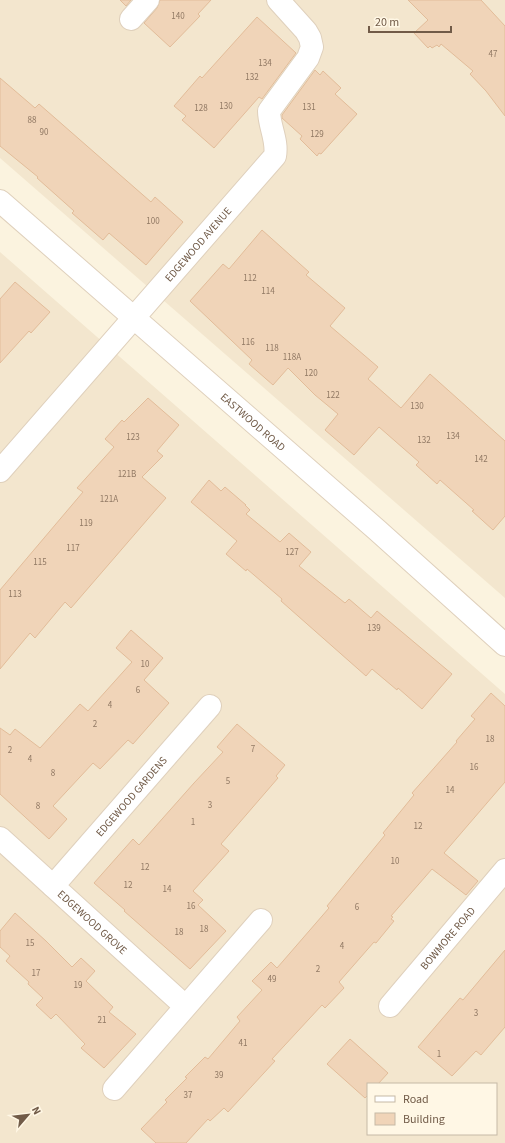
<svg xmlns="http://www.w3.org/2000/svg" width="505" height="1143" font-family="'Source Sans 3',sans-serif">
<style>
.residential{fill:#f3e6ce;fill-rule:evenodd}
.building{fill:#f0d4b8;stroke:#e2bc99}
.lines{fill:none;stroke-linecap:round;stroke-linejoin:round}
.minor-casing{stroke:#dfd0bc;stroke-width:24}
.minor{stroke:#fff;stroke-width:22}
.labels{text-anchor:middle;stroke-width:3;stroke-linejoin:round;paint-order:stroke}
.number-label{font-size:9px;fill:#917964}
.street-label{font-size:11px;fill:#715b48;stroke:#fff7e5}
</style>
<rect width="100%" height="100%" fill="#fbf3df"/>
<!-- residential -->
<g class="residential">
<polygon points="0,0 505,0 505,598 0,158"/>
<path d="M0,252L505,694V1143H0ZM368,1084H496V1134H368Z"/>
</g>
<!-- building -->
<g class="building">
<polygon points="120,0 131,0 126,6"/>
<polygon points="160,0 211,0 198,14 200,16 170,47 144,23 157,8"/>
<polygon points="408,0 481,0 505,26 505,116 486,91 470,74 473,71 441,44 439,47 437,45 432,48 430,46 428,48 414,33 428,20"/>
<polygon points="257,17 296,53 262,99 259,97 214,148 182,120 186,116 174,106 200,76 202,78"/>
<polygon points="315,70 320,75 323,71 341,88 335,94 357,114 321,154 319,153 317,156 300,139 302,136 282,118 282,115"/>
<polygon points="0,78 35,108 39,104 151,202 155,197 183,222 146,265 109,233 103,240 72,213 74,211 37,178 38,177 0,146"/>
<polygon points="262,230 309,272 306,275 345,308 330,326 378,367 368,379 401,408 430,374 505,441 505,516 493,530 472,511 474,510 440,480 437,484 416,465 419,462 379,427 354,455 325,430 338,414 315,395 288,368 273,385 249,364 252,360 190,301 223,264 229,269"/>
<polygon points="15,282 50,312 31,333 29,331 0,363 0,299"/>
<polygon points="148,398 179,425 157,451 163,456 142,477 166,498 71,608 65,602 35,638 30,633 0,669 0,590 83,492 77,488 114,447 105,439 122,420 124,422"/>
<polygon points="209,480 221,491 225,487 246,505 245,505 250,510 246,514 280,542 289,533 311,552 299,566 345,603 349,599 371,618 377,611 452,674 422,709 398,688 397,690 372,669 366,676 281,601 282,599 247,569 246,571 226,554 237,541 191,502"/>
<polygon points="131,630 163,658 144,680 169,703 133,744 128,740 100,769 93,763 53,806 67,819 49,839 0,794 0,728 10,735 15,729 40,748 80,704 88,711 132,662 116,648"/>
<polygon points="491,693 505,706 505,782 444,853 478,881 466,895 432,869 391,916 393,917 391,919 394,921 376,943 374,942 339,982 344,988 325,1008 322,1005 272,1059 275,1061 228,1112 224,1108 210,1121 208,1119 186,1143 156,1143 141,1129 167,1102 165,1100 187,1078 185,1077 205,1057 208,1059 240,1021 237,1017 262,990 252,981 271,962 277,968 329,908 327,906 385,835 383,833 414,795 412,793 457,742 456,741 475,719 471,716"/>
<polygon points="237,724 285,765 276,776 278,778 221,844 229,851 193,891 203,900 198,905 226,931 190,969 124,911 125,910 94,883 133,839 139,845 194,783 223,752 217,747"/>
<polygon points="15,913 46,941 72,967 81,958 95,971 86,981 113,1007 109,1012 136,1034 104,1068 81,1048 85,1044 56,1014 51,1019 36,1005 43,998 28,984 29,982 6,961 10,956 0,947 0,931"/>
<polygon points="505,950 505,1027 481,1055 476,1051 452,1076 418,1047 460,998 463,1000"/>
<polygon points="350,1039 388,1073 378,1084 368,1084 368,1095 365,1098 327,1064"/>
</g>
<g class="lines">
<defs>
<g id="minor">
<polyline points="131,19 148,0"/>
<path id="s1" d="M0,201L377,530L505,645"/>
<path id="s2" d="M0,471L275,156C278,141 269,126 269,111L308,58L312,47L310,38L306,31L278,0"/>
<path id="s3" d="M0,838L185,1006"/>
<path id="s4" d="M53,886L210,706"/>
<path id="s5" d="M390,1006L505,870"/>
<polyline points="114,1089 261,920"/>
</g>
</defs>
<!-- minor casing -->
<use href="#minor" class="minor-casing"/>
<!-- minor -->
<use href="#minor" class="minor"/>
</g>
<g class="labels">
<!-- number labels -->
<g class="number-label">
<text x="178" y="19">140</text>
<text x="493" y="57">47</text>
<text x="265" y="66">134</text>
<text x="252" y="80">132</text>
<text x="226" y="109">130</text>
<text x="309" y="110">131</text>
<text x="201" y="111">128</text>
<text x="32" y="123">88</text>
<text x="44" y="135">90</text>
<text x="317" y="137">129</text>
<text x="153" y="224">100</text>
<text x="250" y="281">112</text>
<text x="268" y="294">114</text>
<text x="248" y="345">116</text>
<text x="272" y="351">118</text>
<text x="292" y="360">118A</text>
<text x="311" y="376">120</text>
<text x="333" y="398">122</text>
<text x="417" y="409">130</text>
<text x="453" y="439">134</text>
<text x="133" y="440">123</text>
<text x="424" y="443">132</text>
<text x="481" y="462">142</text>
<text x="127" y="477">121B</text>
<text x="109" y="502">121A</text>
<text x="86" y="526">119</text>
<text x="73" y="551">117</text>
<text x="292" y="555">127</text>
<text x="40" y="565">115</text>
<text x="15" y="597">113</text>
<text x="374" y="631">139</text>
<text x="145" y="667">10</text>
<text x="138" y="693">6</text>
<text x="110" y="708">4</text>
<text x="95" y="727">2</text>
<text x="490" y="742">18</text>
<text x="253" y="752">7</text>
<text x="10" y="753">2</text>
<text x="30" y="762">4</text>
<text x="474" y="770">16</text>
<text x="53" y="776">8</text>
<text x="228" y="784">5</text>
<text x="450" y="793">14</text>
<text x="210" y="808">3</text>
<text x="38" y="809">8</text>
<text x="193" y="825">1</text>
<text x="418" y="829">12</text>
<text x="395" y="864">10</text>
<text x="145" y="870">12</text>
<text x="128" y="888">12</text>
<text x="167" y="892">14</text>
<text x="191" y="909">16</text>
<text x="357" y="910">6</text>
<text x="204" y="932">18</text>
<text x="179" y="935">18</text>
<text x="30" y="946">15</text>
<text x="342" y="949">4</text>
<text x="318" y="972">2</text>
<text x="36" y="976">17</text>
<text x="272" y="982">49</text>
<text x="78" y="988">19</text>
<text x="476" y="1016">3</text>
<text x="102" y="1023">21</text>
<text x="243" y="1046">41</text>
<text x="439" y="1057">1</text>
<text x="219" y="1078">39</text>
<text x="188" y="1098">37</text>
</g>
<!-- street labels -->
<g class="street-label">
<text dy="4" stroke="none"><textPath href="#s2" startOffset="301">EDGEWOOD AVENUE</textPath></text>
<text dy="4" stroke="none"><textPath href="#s1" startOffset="336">EASTWOOD ROAD</textPath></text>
<text dy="4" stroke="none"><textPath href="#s4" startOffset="119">EDGEWOOD GARDENS</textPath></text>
<text dy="4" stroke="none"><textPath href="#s3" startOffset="125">EDGEWOOD GROVE</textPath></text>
<text dy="4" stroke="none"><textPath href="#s5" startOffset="89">BOWMORE ROAD</textPath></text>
</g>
</g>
<!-- legend -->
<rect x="367" y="1083" width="130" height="52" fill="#fff7e5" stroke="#c6b9a6"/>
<rect x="375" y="1096" width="20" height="6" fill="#ffffff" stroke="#c6b9a6"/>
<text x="403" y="1103" font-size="12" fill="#715b48">Road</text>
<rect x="375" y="1113" width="20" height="12" fill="#f0d4b8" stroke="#c6b9a6"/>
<text x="403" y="1123" font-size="12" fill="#715b48">Building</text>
<!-- north arrow -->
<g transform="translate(28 1115) rotate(62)" stroke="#fff7e5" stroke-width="3" paint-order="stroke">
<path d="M0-3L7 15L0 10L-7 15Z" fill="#715b48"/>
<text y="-6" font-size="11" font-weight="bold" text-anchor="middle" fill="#715b48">N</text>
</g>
<!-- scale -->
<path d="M369 26v6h82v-6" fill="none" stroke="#715b48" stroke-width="2"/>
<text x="375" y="26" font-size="12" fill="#715b48" stroke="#fff7e5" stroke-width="3" paint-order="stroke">20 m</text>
</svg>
